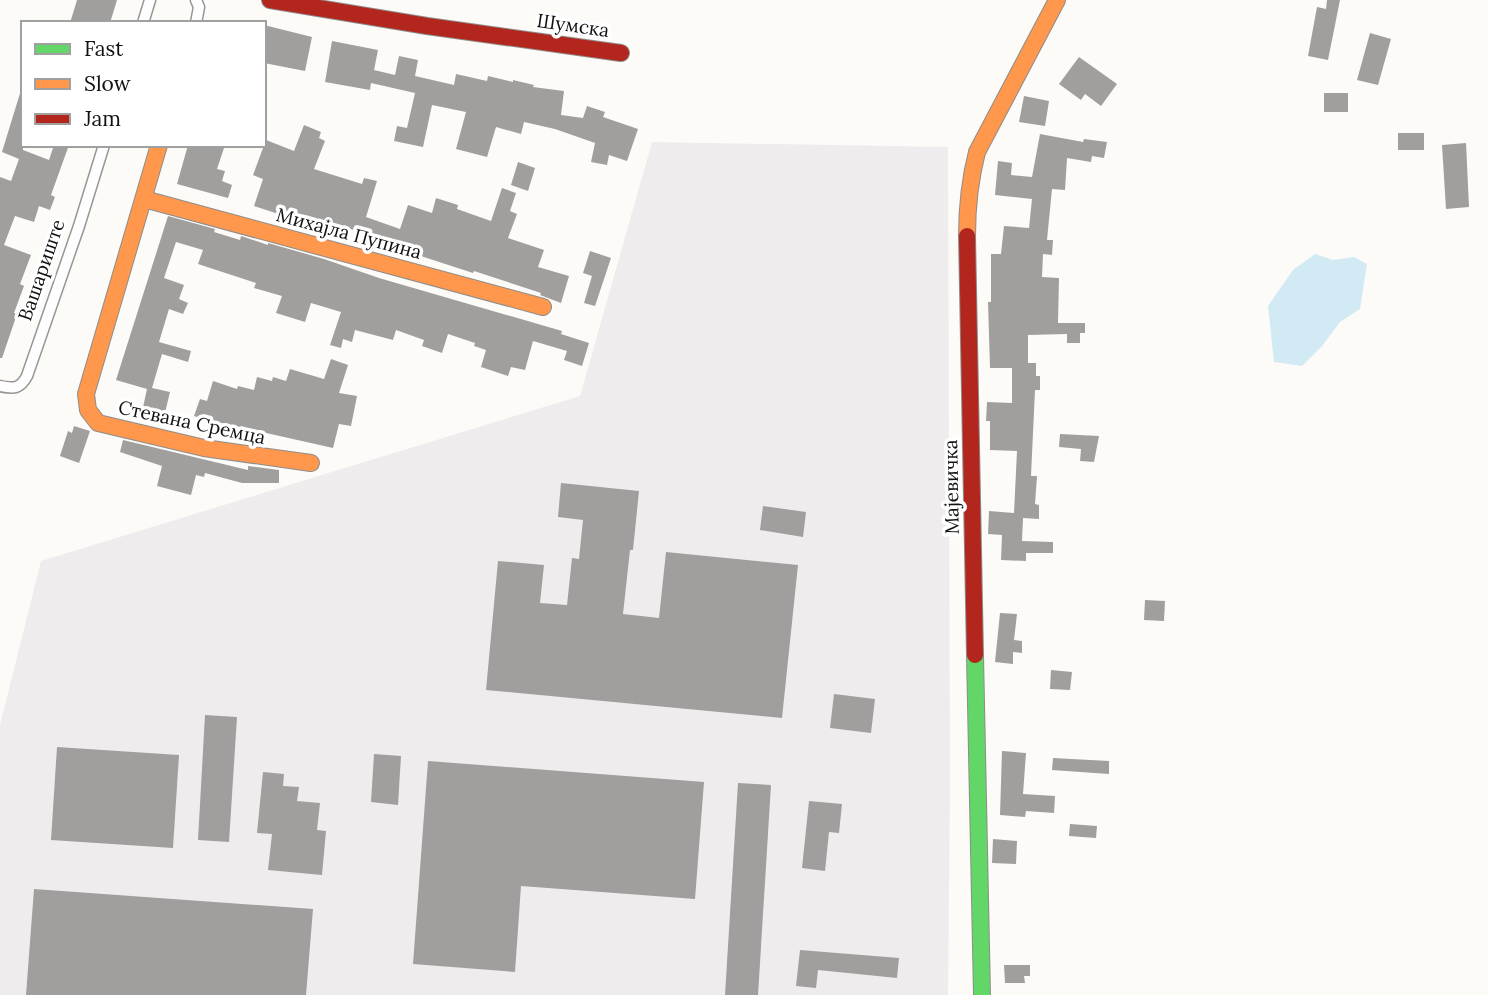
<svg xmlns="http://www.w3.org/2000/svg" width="1488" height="995" font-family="Lora,serif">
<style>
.industrial{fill:#efecee}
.water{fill:#d1eaf4}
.building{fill:#a09f9d}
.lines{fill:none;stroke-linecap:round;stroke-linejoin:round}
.street-casing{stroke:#979695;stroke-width:13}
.fast-casing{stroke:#8d8d8c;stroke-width:18}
.slow-casing{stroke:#8d8d8c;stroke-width:18}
.jam-casing{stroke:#8d8d8c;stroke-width:18}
.street{stroke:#fffefe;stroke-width:10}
.fast{stroke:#63d668;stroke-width:16}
.slow{stroke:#ff974d;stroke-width:16}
.jam{stroke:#b3261e;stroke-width:16}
.labels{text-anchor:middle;stroke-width:7;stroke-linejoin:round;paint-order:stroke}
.street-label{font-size:19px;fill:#111;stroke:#fff}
</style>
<rect width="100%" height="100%" fill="#fcfbf8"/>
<!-- industrial -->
<polygon class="industrial" points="652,142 948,147 950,785 948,995 0,995 0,725 41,561 580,396"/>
<!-- water -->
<polygon class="water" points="1315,254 1333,260 1354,257 1367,264 1360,309 1340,322 1322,346 1302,366 1274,362 1268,306 1293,270"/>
<!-- building -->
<g class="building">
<polygon points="77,0 117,0 110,23 70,23"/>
<polygon points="1327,0 1340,0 1328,60 1308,56 1317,7 1326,9"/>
<polygon points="264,25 312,37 305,71 264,63"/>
<polygon points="1370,33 1391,39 1378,85 1357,80"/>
<polygon points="332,41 378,50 374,70 395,75 399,56 418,60 415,76 454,85 456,74 487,81 488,76 513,82 513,80 534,85 533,87 564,91 561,115 583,118 587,106 605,112 603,117 638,129 627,161 609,155 607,165 591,162 595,143 555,129 524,122 521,134 496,127 487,157 456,149 466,112 432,105 423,147 394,141 397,126 407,128 415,93 371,83 370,90 325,82"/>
<polygon points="1079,57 1117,84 1101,106 1085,94 1081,100 1059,84"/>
<polygon points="21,90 23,91 23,150 49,160 54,145 69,145 51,195 55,197 50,210 39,206 34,222 15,216 4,245 31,255 20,284 24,286 14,313 17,314 2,358 0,358 0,177 11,181 19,159 2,152"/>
<rect x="1324" y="93" width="24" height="19"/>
<polygon points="1024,96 1049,101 1045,126 1019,122"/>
<polygon points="304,125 321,132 319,138 325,141 314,169 362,184 364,178 377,181 366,217 400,229 408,205 432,213 436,198 458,205 457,209 491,221 502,188 516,193 510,211 517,214 508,238 544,250 538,267 569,276 561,303 540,295 541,293 474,271 473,273 387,245 385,248 369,242 371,235 333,224 331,229 301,219 300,221 254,206 263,179 253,175 266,140 294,151"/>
<rect x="1398" y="133" width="26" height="17"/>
<polygon points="1040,134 1083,142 1084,139 1107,142 1104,158 1092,156 1091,162 1067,158 1065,190 1052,189 1047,240 1053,240 1052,255 1043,254 1042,277 1059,278 1058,323 1085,323 1085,333 1080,333 1080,343 1067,343 1067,334 1028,335 1028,363 1036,363 1036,376 1040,376 1040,390 1035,390 1031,476 1037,476 1035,504 1039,505 1039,519 1023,518 1022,541 1053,542 1053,553 1026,553 1026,561 1001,560 1002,535 988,534 989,511 1014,513 1017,451 990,450 990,421 986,421 987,402 1012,403 1012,368 990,368 988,302 991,302 991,254 1001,254 1004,226 1029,228 1032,199 995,195 998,161 1012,163 1011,175 1032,177"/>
<polygon points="1466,143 1469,207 1446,209 1442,145"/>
<polygon points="188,145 225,145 217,169 225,171 222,181 232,185 228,198 177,184"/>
<polygon points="518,162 535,168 528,191 511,185"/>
<polygon points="168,216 215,229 214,232 240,240 241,236 268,245 268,243 324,259 379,278 562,331 561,334 589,343 582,366 564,360 567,351 533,341 525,370 511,367 508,376 481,367 486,350 474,346 475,343 448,334 442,353 422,346 424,340 396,330 393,340 355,330 352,342 343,339 341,348 330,345 341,312 311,303 305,322 276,313 282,296 254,288 256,283 198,264 203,250 176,242 164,278 184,285 179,299 188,303 183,314 169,309 159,342 191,351 188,362 162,354 152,388 170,392 164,417 142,412 147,389 116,380"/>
<polygon points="590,251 611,258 595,306 584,303 592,276 583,273"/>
<polygon points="331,359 348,365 339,393 357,396 351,426 339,424 333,448 212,421 212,422 194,416 200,399 207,401 213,381 237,389 238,386 254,390 257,377 272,381 273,377 286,381 290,369 324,379"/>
<polygon points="74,426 90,431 79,463 60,456 68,431 72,433"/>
<polygon points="1060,434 1099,436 1094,462 1080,461 1081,449 1059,447"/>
<polygon points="123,440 248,470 248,466 279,470 279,483 242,483 205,473 204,477 196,475 191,495 157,486 162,466 120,452"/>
<polygon points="561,483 639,491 633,550 630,550 623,614 659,618 666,552 798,565 782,718 486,690 498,561 544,565 540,603 567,605 572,558 579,559 583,520 558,517"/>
<polygon points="763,506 806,512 803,537 760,530"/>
<polygon points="1145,600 1165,601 1164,621 1144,620"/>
<polygon points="1000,613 1017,614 1014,640 1022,641 1022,653 1013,652 1013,664 995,662"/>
<polygon points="1051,670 1072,672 1070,690 1050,689"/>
<polygon points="834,694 875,699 871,733 830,728"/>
<polygon points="205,715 237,717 229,842 198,840"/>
<polygon points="57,747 179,755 173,848 51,840"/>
<polygon points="1002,751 1026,753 1023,794 1055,796 1054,813 1026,811 1025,817 1000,815"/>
<polygon points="374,754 401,756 398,805 371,802"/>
<polygon points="1053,758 1109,761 1109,774 1052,770"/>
<polygon points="428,761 704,782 695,899 521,886 515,972 413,964"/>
<polygon points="263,772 284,774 283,786 299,787 297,801 320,803 317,830 326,831 322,875 268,870 272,834 257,833"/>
<polygon points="738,783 771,785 758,995 725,995"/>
<polygon points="809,801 842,804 839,833 829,832 825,871 802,868"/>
<polygon points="1070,824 1097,826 1096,838 1069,836"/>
<polygon points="993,839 1017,841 1016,864 992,863"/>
<polygon points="34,889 313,909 306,995 26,995"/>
<polygon points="800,950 899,958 897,978 818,970 816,988 796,986"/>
<polygon points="1004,965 1030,965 1030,976 1024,976 1025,983 1005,983"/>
</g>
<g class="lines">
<defs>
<g id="street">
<polyline points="196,0 199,7 196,23"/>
<polyline points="143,23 150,0"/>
<path d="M0,386C14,389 20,389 27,376L79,226L104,145"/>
</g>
<polyline id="fast" points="975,655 982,995"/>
<g id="slow">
<polyline points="159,145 86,394 88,410 98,423 204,448 311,463"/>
<polyline points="144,199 543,307"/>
<path d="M967,236C967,207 970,179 977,152L1057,0"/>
</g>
<g id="jam">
<polyline points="270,0 427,26 621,53"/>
<polyline points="967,236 975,655"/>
</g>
</defs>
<!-- street casing -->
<use href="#street" class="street-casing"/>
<!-- fast casing -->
<use href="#fast" class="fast-casing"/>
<!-- slow casing -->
<use href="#slow" class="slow-casing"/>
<!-- jam casing -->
<use href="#jam" class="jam-casing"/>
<!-- street -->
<use href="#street" class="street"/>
<!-- fast -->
<use href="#fast" class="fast"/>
<!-- slow -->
<use href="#slow" class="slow"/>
<!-- jam -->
<use href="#jam" class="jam"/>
</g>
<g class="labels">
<!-- street labels -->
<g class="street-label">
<text transform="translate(573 25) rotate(8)" y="7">Шумска</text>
<text transform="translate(349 233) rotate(15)" y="7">Михајла Пупина</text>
<text transform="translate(41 270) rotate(-71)" y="7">Вашариште</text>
<text transform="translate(192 422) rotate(12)" y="7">Стевана Сремца</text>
<text transform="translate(951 487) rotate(-91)" y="7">Мајевичка</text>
</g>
</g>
<!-- legend -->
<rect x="21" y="21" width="245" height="126" fill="#ffffff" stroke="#a0a0a0" stroke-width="2"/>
<rect x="35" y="44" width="35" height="10" fill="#63d668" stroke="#a0a0a0" stroke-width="2"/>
<text x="84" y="56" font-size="21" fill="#111111">Fast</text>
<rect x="35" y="79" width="35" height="10" fill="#ff974d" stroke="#a0a0a0" stroke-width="2"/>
<text x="84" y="91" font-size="21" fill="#111111">Slow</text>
<rect x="35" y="114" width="35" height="10" fill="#b3261e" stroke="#a0a0a0" stroke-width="2"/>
<text x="84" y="126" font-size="21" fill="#111111">Jam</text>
</svg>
